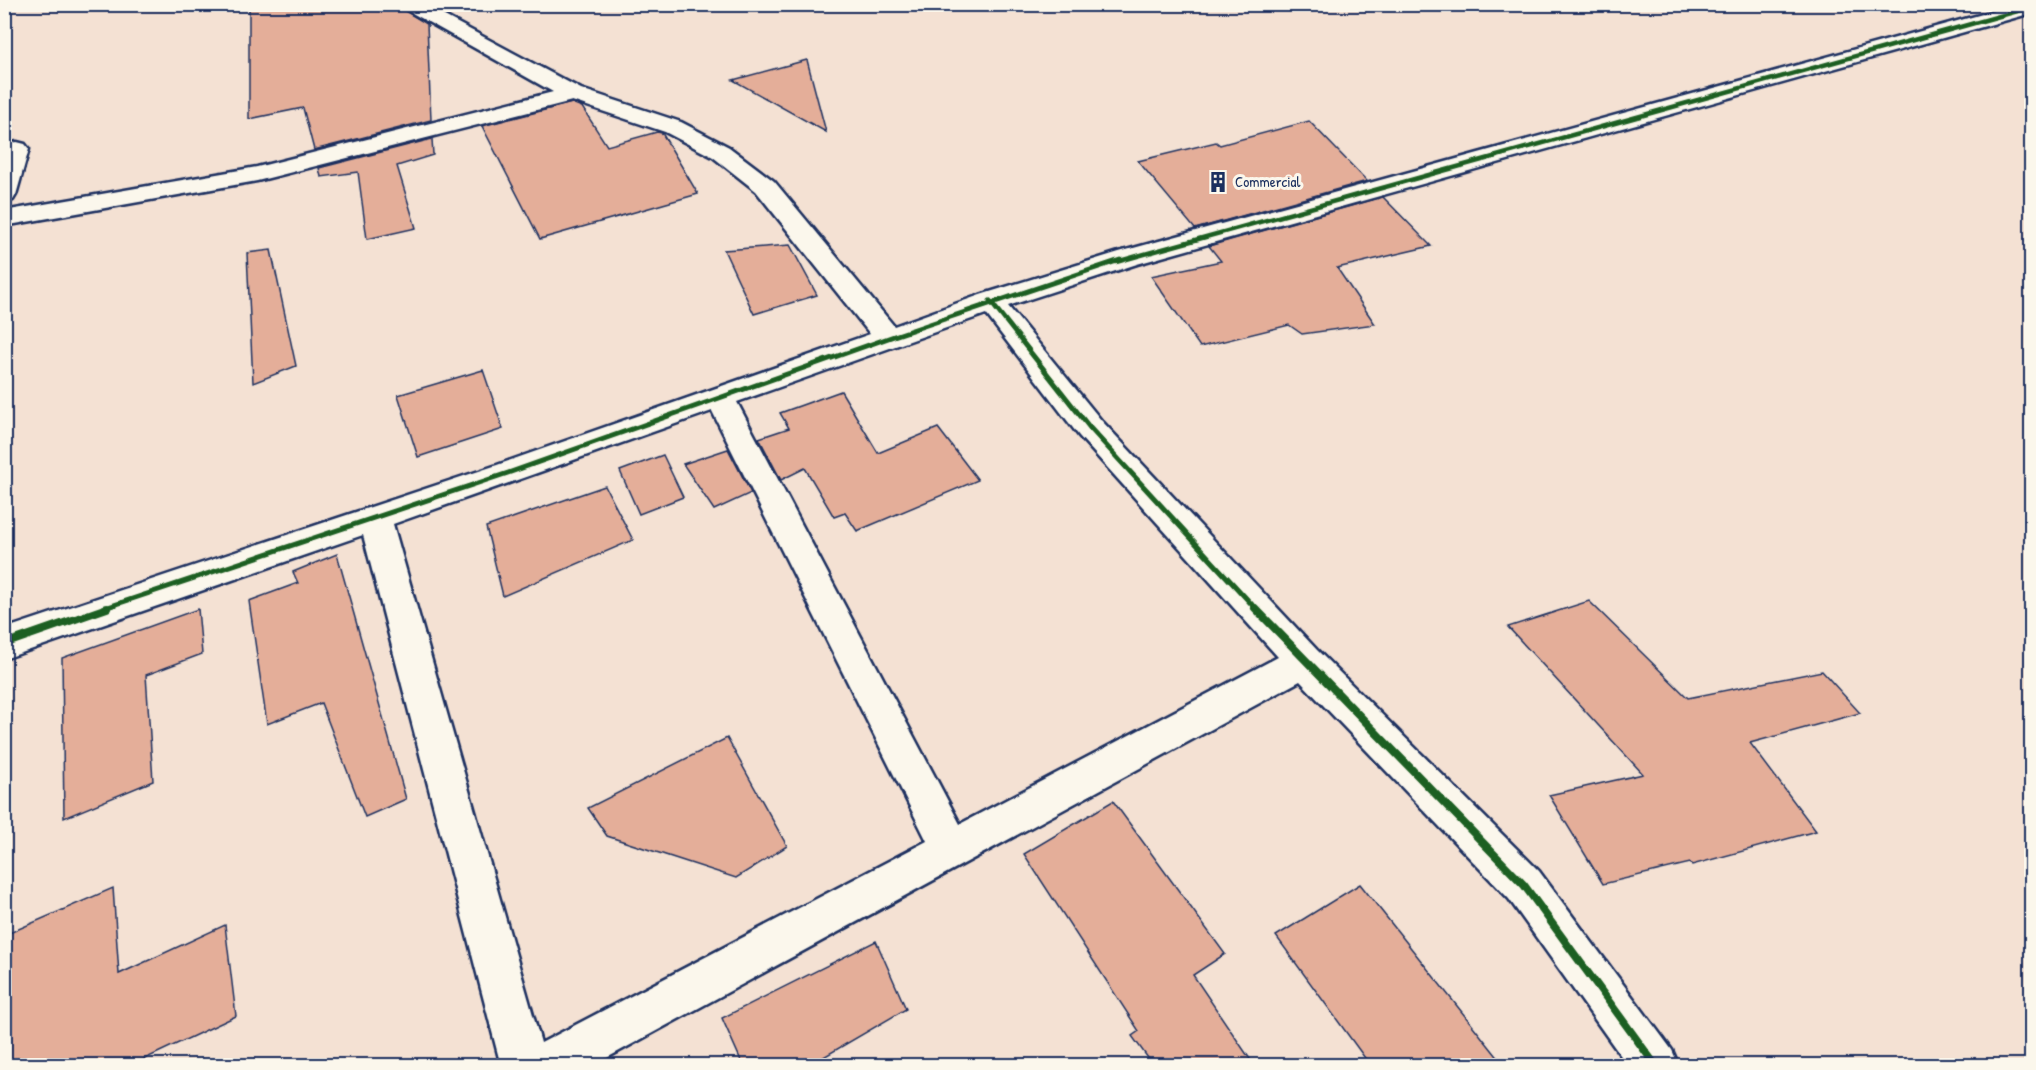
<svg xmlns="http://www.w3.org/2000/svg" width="2036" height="1070" font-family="'Patrick Hand',sans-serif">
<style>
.building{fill:#e4ae99;stroke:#1b2f5e;stroke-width:1.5}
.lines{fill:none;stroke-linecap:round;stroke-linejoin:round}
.minor-casing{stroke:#1b2f5e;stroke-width:5}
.minor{fill:#fbf7ec;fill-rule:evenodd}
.cycleway-far2-casing{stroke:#fbf7ec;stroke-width:7}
.cycleway-far1-casing{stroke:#fbf7ec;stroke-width:9}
.cycleway-casing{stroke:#fbf7ec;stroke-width:11}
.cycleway-far2{stroke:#1b5e20;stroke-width:4.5}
.cycleway-far1{stroke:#1b5e20;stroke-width:5}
.cycleway{stroke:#1b5e20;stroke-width:8}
.labels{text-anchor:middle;stroke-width:6;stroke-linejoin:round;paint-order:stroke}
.far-poi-label{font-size:15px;fill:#1b2f5e;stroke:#fbf7ec;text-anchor:start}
</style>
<rect width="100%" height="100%" fill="#f4e1d3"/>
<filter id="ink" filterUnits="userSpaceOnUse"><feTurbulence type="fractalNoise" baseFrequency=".0167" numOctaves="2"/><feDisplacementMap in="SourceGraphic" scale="12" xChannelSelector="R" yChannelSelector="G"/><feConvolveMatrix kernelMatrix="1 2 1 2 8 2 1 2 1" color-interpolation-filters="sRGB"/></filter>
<g filter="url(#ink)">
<!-- building -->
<g class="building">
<polygon points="249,4 394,4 427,24 431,120 314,150 303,108 249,119"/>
<polygon points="807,60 826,132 733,80"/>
<polygon points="572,103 582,107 607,146 657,132 662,133 698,194 540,239 482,126"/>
<polygon points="1309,121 1367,181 1195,229 1138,161 1216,142 1220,145"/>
<polygon points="432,139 433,155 397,166 416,228 367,239 358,172 321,177 319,168"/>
<polygon points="1383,197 1431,246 1337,268 1375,324 1302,334 1289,325 1200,347 1151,276 1221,261 1209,246"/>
<polygon points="790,245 817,295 754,314 724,250"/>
<polygon points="271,250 296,366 253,383 247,253"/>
<polygon points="483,370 503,429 418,457 398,395"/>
<polygon points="841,391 878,453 938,428 978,480 857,531 845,513 834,517 805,468 781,480 759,438 789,428 780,413"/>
<polygon points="728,449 751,493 714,510 683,464"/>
<polygon points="663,455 683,497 639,514 620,471"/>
<polygon points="605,486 633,540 503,596 486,527"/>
<polygon points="337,554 406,799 365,817 321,703 267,724 249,601 298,583 293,572"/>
<polygon points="1589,601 1688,698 1822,671 1860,713 1750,743 1816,831 1692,865 1690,863 1603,884 1549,795 1643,774 1508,627"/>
<polygon points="198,609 202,654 146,675 153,781 64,818 62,658"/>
<polygon points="727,738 787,846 736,878 607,836 588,808"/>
<polygon points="1113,801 1225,954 1193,975 1254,1065 1153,1065 1132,1036 1139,1031 1024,854"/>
<polygon points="1360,884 1504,1065 1370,1065 1276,936"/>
<polygon points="113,888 119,974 225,925 236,1016 132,1065 4,1065 7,934"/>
<polygon points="876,941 906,1009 810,1065 743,1065 722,1018"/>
</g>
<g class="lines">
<defs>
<g id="minor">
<path d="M396,4H422L581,89L681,122L729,147L774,181L894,326L980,295L1119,252L2019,4H2032V13L1137,264L1008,306L1101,420L1317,650L1539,871L1672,1050L1679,1066H1628L1509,899L1300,681L592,1066H501L363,535L4,659V629L497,465L870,334L756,191L713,157L665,132L572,101L257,181L4,226V211L257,167L553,92ZM986,314L1079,436L1278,657L960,824L737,402ZM712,411L927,841L541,1043L393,524Z"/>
<polygon points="17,142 25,144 29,149 16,195 13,200 4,202 4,152 9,144"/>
</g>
</defs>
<!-- minor casing -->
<use href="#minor" class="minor-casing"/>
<!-- minor -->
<use href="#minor" class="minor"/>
<defs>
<polyline id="cycleway-far2" points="1116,262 2032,7"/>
<g id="cycleway-far1">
<polyline points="990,301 1090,428 1256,609"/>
<polyline points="102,609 508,473 894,336 1120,260"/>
</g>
<g id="cycleway">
<polyline points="1255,608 1524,885 1656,1066"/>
<polyline points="4,644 107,608"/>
</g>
</defs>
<!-- cycleway-far2 casing -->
<use href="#cycleway-far2" class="cycleway-far2-casing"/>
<!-- cycleway-far1 casing -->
<use href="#cycleway-far1" class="cycleway-far1-casing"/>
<!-- cycleway casing -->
<use href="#cycleway" class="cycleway-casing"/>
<!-- cycleway-far2 -->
<use href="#cycleway-far2" class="cycleway-far2"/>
<!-- cycleway-far1 -->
<use href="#cycleway-far1" class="cycleway-far1"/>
<!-- cycleway -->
<use href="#cycleway" class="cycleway"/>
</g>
</g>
<!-- icons -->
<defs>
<symbol id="building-bare" viewBox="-9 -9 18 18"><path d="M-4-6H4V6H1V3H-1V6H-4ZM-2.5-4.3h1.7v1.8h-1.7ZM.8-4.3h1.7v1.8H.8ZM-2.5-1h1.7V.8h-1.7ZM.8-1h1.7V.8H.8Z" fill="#1b2f5e" stroke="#fbf7ec" stroke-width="2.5" paint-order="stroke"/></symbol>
</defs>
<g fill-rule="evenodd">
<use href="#building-bare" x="1203" y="167" width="30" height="30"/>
</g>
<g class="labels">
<!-- far-poi labels -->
<g class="far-poi-label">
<text x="1235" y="187">Commercial</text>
</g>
</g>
<!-- margin -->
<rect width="2036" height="1070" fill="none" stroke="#fbf7ec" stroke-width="24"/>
<rect x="12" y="12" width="2012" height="1046" fill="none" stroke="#1b2f5e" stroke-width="2" filter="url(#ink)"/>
</svg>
